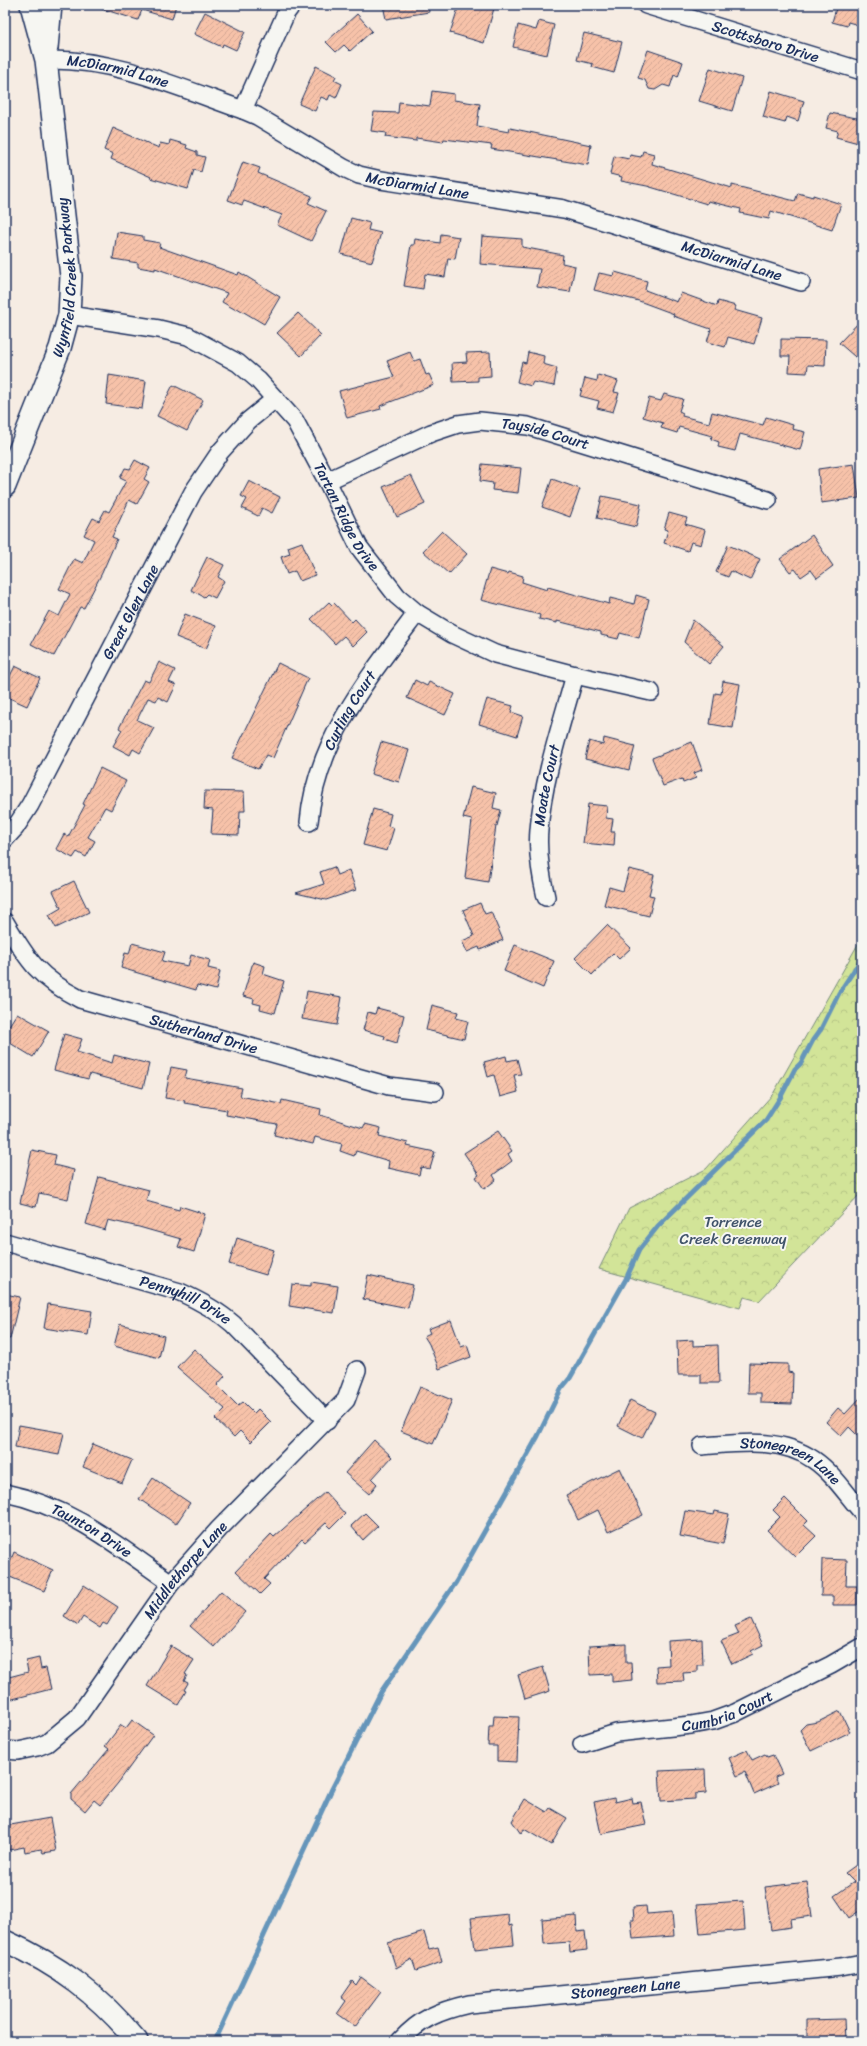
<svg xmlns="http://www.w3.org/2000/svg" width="867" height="2046" font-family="Sriracha,sans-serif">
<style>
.park{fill:url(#park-crowns);stroke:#768a7b}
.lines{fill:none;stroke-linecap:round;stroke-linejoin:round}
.stream{stroke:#6595ba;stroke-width:5}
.building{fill:url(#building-hatch);stroke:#1b2f5e}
.minor-casing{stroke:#1b2f5e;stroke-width:20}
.tertiary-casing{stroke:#1b2f5e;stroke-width:24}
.minor{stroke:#f6f6f2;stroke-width:17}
.tertiary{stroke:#f6f6f2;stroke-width:21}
.labels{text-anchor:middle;stroke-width:4;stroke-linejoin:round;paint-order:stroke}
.street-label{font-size:15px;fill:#1b2f5e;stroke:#f6f6f2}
.park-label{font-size:15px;fill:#40536a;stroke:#f6f6f2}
</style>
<defs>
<pattern id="park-crowns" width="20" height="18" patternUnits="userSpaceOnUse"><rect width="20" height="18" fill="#d2e498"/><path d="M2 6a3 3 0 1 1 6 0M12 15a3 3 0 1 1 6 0" fill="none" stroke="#b4c485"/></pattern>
<pattern id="building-hatch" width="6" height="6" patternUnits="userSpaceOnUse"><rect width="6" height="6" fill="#f7c2a9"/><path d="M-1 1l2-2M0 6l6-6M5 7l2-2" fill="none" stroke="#d3a794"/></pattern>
</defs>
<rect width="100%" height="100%" fill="#f6ece3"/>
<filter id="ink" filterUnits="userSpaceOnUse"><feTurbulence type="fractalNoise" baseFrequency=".025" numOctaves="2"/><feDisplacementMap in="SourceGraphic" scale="8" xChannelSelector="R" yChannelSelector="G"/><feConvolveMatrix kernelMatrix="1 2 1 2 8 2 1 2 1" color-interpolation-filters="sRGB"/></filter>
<g filter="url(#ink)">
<!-- park -->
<polygon class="park" points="862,937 862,1192 759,1301 744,1297 740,1308 599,1269 629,1208 706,1169 773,1094"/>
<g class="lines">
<!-- stream -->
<polyline class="stream" points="215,2041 331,1791 381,1692 456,1582 538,1436 561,1389 570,1378 626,1279 639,1250 658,1226 766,1120 780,1098 795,1069 801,1063 813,1040 821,1029 839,993 862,958"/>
</g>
<!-- building -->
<g class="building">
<polygon points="100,5 176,5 172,19 142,10 138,20 99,8"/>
<polygon points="383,5 428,5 429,12 386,19"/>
<polygon points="459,5 495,5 484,43 450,33"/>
<polygon points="837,5 862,5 862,26 848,22 847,26 832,22"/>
<polygon points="205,12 245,32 236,50 223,44 222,47 194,34"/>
<polygon points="357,14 372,31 350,51 344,45 336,52 326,42"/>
<polygon points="539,21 554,25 547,55 513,47 518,25 536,30"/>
<polygon points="584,33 622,42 614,73 592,67 593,64 577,60"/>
<polygon points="648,50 683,62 678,77 674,75 670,87 663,85 655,90 649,89 645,80 638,78"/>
<polygon points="316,66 336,76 334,80 342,84 336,98 330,95 328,100 321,97 315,111 299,104"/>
<polygon points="710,68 742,78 732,111 699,101"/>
<polygon points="432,91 454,94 454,100 480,104 477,126 509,132 510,128 591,145 588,165 491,149 492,145 444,139 443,142 416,138 416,141 385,137 386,133 371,131 374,112 398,113 399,102 430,106"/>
<polygon points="771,91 804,101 798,121 787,117 785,123 763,117"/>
<polygon points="830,113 862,119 862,144 836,137 838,131 826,128"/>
<polygon points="113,128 159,148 160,143 169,145 170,140 187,145 186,148 197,152 197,155 205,157 201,172 194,170 188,189 150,178 151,177 111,159 113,154 104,150"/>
<polygon points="643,151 654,154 652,164 732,188 732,185 795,201 798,193 813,197 813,195 841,204 832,230 771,211 769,219 740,213 741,209 708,201 707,204 647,186 621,181 622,177 610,174 614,156 629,159 630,155 641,157"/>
<polygon points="243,162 260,168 258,173 312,196 308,203 326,211 311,241 277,225 282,215 244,201 242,205 228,200"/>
<polygon points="351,218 370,223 368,230 381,233 372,262 341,254"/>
<polygon points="117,232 143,236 143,240 160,243 159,247 238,275 239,272 280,297 264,324 237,308 236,310 222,302 227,293 155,268 155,270 138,267 138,263 113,259"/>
<polygon points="441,234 459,237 455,259 448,258 445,277 425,274 423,289 404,286 411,245 414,245 415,239 440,243"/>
<polygon points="482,236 522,239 522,247 563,255 562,263 575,266 570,292 537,287 540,269 480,264"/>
<polygon points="615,272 647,281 645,290 677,302 681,293 717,306 718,301 736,306 734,310 762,318 754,344 728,337 725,347 707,342 711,329 673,316 674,314 639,301 594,290 599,273 614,276"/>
<polygon points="298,313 321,335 301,356 277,333"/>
<polygon points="862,319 862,363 839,343"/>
<polygon points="781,339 826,340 825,366 808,365 807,373 789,372 790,356 781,356"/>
<polygon points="410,352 414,361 420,359 426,375 429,374 434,385 380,406 381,409 347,418 339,391 394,377 387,361"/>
<polygon points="490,352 491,376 478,377 478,381 453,382 452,363 467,362 466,353"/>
<polygon points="528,352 544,356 543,364 557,368 554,386 533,382 531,386 517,382 522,362 526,363"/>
<polygon points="109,375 146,381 142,409 106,404"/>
<polygon points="598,375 618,381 614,392 619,393 613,412 597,408 599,401 580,396 585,378 597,381"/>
<polygon points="173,385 203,400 187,431 157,416"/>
<polygon points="664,394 683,399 679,411 683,413 682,416 709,423 712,412 763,425 766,417 793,425 792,429 805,432 800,450 740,434 735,451 718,447 719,442 711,439 712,436 679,427 677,433 661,428 663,423 643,417 649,398 661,401"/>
<polygon points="135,460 150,468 144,479 149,482 137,504 129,500 112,537 117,539 102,573 84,608 80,607 54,656 31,644 49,611 59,616 70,594 59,589 74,559 83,563 94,540 84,535 93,518 99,521 105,510 109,512 126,481 120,478 125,468 130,469"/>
<polygon points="482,464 521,468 518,493 492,490 493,483 480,481"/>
<polygon points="854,464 859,498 821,503 818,469"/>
<polygon points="411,475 425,504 397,517 383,487"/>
<polygon points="552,479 580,489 570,517 542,507"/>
<polygon points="249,481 280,497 272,513 262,508 258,516 242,508 247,499 241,496"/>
<polygon points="602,496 641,504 636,527 597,518"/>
<polygon points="669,513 687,518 685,524 705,530 701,545 691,542 688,551 664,543 668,530 664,529"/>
<polygon points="442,531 467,554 449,574 423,551"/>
<polygon points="812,535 833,566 817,578 811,570 801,577 795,569 790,572 780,559"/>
<polygon points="302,542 315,575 300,581 295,571 287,574 281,557 290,554 288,547"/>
<polygon points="728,545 760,559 750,580 731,571 728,577 716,572"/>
<polygon points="207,557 224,565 218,577 224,581 215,598 207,594 204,597 191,590"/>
<polygon points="490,569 508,574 509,572 523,576 522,582 547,590 548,587 609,604 610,598 634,604 636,595 649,599 639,638 620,633 618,639 601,635 601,632 557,621 557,623 539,619 540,615 481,600"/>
<polygon points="329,602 332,605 334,603 352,622 355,619 367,632 353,646 344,636 335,644 311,619"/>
<polygon points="185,614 216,626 206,649 176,637"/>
<polygon points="693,620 724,646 709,664 684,642"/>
<polygon points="159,662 175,670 169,682 176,685 168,702 158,697 156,701 148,698 137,720 154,728 140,753 133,749 130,755 113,746 122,730 119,728 144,680 149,682"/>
<polygon points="278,663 308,678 273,758 266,755 258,769 232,758"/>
<polygon points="15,666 40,678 27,706 5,696 5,686"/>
<polygon points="415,680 427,686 429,682 455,694 445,715 407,698"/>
<polygon points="723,681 740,684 733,728 710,724 715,693 721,694"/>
<polygon points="487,699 513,706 511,712 523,716 517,736 479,724"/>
<polygon points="604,738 635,746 629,770 585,759 589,741 603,745"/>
<polygon points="381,742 409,750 399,782 371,774"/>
<polygon points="692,742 702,770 694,773 696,778 683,783 682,779 663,786 652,758"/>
<polygon points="100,768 126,781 111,810 105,807 88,837 95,841 86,857 77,852 73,858 56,849 64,834 68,837 85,805 83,804"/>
<polygon points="471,787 496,793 493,808 501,810 497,826 496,826 488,882 465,878 472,820 463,818"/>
<polygon points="205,791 244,792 245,811 240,811 239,835 211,834 213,810 204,809"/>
<polygon points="588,804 607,806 606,818 613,819 611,832 615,832 614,846 583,843"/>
<polygon points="373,809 391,814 388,826 394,828 387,851 363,845"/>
<polygon points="334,867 337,875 349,870 356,890 326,900 296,893 324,884 320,872"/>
<polygon points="629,869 654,875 649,895 654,896 649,916 604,905 609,887 623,891"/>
<polygon points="74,881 89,912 56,928 49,915 61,908 53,891"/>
<polygon points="480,903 485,914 491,912 503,940 480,950 479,947 467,952 462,941 474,936 463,910"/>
<polygon points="607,925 631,948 619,959 613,953 592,975 575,958"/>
<polygon points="132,943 165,952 162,961 188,966 191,955 210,960 208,968 220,971 216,990 197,985 196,990 121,968 125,953 129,954"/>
<polygon points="515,945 554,961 543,988 504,971"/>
<polygon points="253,962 265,966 263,974 284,981 275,1013 260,1009 261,1005 253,1003 254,999 243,996"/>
<polygon points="307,991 342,997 337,1025 302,1019"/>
<polygon points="432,1005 458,1012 456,1018 468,1021 464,1039 426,1030"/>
<polygon points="377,1008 404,1015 397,1043 384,1039 385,1036 363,1030 368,1012 375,1014"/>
<polygon points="17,1013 49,1031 33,1057 5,1040 5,1032"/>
<polygon points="64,1034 82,1039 77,1052 112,1063 114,1055 149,1064 143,1088 90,1074 88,1079 54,1070"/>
<polygon points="506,1056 507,1061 517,1059 521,1074 514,1075 518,1092 500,1097 494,1075 488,1077 484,1062"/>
<polygon points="171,1067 187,1070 185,1078 242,1088 240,1096 281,1104 282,1100 321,1109 320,1115 363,1128 365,1124 381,1128 379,1136 408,1143 407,1146 435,1152 430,1169 421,1167 419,1175 388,1168 389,1161 356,1151 354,1156 340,1151 342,1144 315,1137 313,1144 274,1135 277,1124 226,1115 227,1110 184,1103 185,1101 165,1098"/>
<polygon points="498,1131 512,1151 508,1154 512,1161 493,1175 496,1180 484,1189 476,1177 479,1175 464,1153"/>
<polygon points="32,1150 56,1155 54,1165 74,1170 68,1199 39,1193 36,1207 20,1203"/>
<polygon points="99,1177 149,1190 146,1201 179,1210 180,1206 205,1214 194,1252 178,1247 181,1239 139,1227 108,1220 105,1230 86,1224"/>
<polygon points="237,1238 274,1250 266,1275 229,1264"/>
<polygon points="368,1275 413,1285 408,1308 363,1299"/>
<polygon points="311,1282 338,1286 334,1313 289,1306 292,1284 311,1286"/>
<polygon points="5,1294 20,1297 10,1339 5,1338"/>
<polygon points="48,1304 92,1311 88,1335 44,1328"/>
<polygon points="451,1320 461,1347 467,1345 471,1357 439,1369 429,1344 424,1336 430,1333 428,1329"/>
<polygon points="120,1324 164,1336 159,1358 114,1346"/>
<polygon points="693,1340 693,1346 718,1345 719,1383 701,1383 701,1375 678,1375 677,1341"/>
<polygon points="194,1349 225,1376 217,1385 238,1406 243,1402 254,1413 258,1409 271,1422 251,1442 240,1431 234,1437 215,1419 225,1409 177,1367"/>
<polygon points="749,1363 788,1364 788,1372 793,1373 792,1404 761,1403 761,1393 748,1393"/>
<polygon points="420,1387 452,1400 433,1444 401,1431"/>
<polygon points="862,1396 862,1440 849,1427 841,1436 826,1422 838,1408 845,1414"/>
<polygon points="630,1400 655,1412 642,1438 618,1426"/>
<polygon points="19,1425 64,1433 59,1455 15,1447"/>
<polygon points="374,1440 392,1457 372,1479 377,1484 369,1494 345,1473"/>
<polygon points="93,1444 132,1460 122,1483 83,1467"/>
<polygon points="620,1468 643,1515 608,1532 598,1510 578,1520 566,1495"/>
<polygon points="153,1478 190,1503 176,1524 139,1499"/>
<polygon points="325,1492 345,1514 331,1528 326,1523 305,1542 302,1539 264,1579 270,1584 260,1594 236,1571 271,1534 274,1537"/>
<polygon points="785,1498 808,1521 804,1525 816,1536 795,1557 767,1530 780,1517 773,1510"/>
<polygon points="685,1511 714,1515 715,1511 729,1514 723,1544 680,1536"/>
<polygon points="365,1513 378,1526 363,1540 351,1526"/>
<polygon points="14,1552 53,1570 44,1591 5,1575"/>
<polygon points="822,1559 847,1560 846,1586 857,1586 857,1605 833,1605 833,1596 821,1596"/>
<polygon points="84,1585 118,1607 107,1625 103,1623 100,1628 83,1617 78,1625 64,1616"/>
<polygon points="221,1591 245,1612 214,1647 190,1626"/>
<polygon points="751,1619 763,1645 751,1651 753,1654 732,1664 721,1641 739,1634 735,1626"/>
<polygon points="702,1639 703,1665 697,1665 697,1672 683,1673 684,1681 657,1682 656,1666 669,1665 668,1641"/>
<polygon points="626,1644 626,1663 631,1663 632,1680 612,1682 612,1674 590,1675 589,1646"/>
<polygon points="171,1646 194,1660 185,1674 187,1675 184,1681 188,1683 184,1690 186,1691 178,1705 147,1686"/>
<polygon points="39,1658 41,1669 46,1668 51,1689 5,1701 5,1678 28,1672 26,1661"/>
<polygon points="543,1667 550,1691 525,1699 518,1675"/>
<polygon points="840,1711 850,1732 811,1751 800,1730 806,1724 818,1722"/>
<polygon points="494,1716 519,1717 517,1762 497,1761 497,1746 488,1746 489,1726 493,1726"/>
<polygon points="132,1720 153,1735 118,1783 100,1805 94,1800 85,1811 71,1799 71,1794 109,1749 105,1746 121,1725 126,1728"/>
<polygon points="747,1750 752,1760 765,1754 767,1757 773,1755 782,1774 775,1777 778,1783 754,1794 745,1772 737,1776 729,1758"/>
<polygon points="705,1769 706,1793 695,1794 695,1799 661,1801 659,1771"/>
<polygon points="614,1798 615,1802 632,1798 633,1803 641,1802 646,1825 601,1834 594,1802"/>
<polygon points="525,1799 547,1812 550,1808 567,1818 551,1845 524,1829 521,1834 512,1821"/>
<polygon points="50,1818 56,1851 43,1853 41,1849 25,1852 24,1847 9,1850 5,1826"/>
<polygon points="856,1865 862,1873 862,1909 849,1918 834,1896 854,1882 845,1873"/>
<polygon points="807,1882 812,1916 790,1919 791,1927 771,1930 765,1887"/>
<polygon points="743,1901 745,1930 700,1934 697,1904"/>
<polygon points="646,1906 647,1914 672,1912 674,1936 633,1939 631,1920 634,1920 633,1907"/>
<polygon points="508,1914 509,1926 512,1925 514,1945 475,1949 471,1918"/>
<polygon points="576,1916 577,1932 585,1931 587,1950 570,1952 569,1942 544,1944 542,1919"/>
<polygon points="424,1932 429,1949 438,1947 442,1962 416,1971 412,1959 396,1968 388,1943"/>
<polygon points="361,1977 381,1992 355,2027 337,2014 346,2001 341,1997 352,1981 356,1985"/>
<polygon points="844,2019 845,2041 807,2041 807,2020"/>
</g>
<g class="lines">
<defs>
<g id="minor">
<path id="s1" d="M646,5L862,71"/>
<path id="s2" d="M46,60C114,58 180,88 243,110L257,116L344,168L359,175L381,180L564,209L801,282"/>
<polyline points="243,110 286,13 292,5"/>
<path id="s3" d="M69,315L159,329L188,336L238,363L258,380L295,421L327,481L359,547L397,596L417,613L452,634L495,654L575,675L651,692"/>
<path id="s4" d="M327,481L431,433L458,424L480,421L528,426L768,500"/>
<path id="s5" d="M309,822C316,741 370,675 417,613"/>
<path id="s6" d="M5,839L15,828L30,805L193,492L220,452L248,421L275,399"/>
<path id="s7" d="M546,897C541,876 537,852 539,830C543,778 561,726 575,675"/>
<path id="s8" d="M5,922C28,961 39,978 80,999L389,1086L435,1092"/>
<path id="s9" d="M5,1242L180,1292C200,1301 217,1310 233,1324L327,1421"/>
<path id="s10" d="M702,1446C741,1443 781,1437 814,1460C833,1473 847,1495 862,1512"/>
<path id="s11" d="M5,1493C70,1506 118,1546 171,1583"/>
<path id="s12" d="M582,1744L616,1733L691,1725L713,1721L735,1713L831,1665L862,1647"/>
<path id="s13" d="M5,1750L18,1751L37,1747L47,1743L77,1718L171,1583L219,1529L346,1400L357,1370"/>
<path id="s14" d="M400,2041C421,2018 439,2011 469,2004L841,1967L862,1963"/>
</g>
<g id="tertiary">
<polyline points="47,48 51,5"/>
<path id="s15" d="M5,486L60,348L69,315L71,276L46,60L31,5"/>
<path d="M5,1941C59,1965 99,1995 137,2041"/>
</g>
</defs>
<!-- minor casing -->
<use href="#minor" class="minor-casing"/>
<!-- tertiary casing -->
<use href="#tertiary" class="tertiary-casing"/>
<!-- minor -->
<use href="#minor" class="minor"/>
<!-- tertiary -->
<use href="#tertiary" class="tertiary"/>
</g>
</g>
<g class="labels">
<!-- street labels -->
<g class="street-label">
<text dy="5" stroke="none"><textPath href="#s1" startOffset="125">Scottsboro Drive</textPath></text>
<text dy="5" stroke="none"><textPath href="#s2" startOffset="73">McDiarmid Lane</textPath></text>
<text dy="5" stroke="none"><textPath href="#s2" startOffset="397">McDiarmid Lane</textPath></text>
<text dy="5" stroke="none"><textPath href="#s2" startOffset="721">McDiarmid Lane</textPath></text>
<text dy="5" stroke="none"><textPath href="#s15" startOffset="220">Wynfield Creek Parkway</textPath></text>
<text dy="5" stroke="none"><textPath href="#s4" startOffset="232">Tayside Court</textPath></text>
<text dy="5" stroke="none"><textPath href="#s3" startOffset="368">Tartan Ridge Drive</textPath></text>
<text dy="5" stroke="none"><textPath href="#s6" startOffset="260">Great Glen Lane</textPath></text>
<text dy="5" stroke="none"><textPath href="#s5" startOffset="120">Curling Court</textPath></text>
<text dy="5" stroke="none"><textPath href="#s7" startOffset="113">Moate Court</textPath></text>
<text dy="5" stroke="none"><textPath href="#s8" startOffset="238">Sutherland Drive</textPath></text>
<text dy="5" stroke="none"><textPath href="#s9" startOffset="190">Pennyhill Drive</textPath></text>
<text dy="5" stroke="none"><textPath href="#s10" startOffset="93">Stonegreen Lane</textPath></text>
<text dy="5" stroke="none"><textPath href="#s11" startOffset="95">Taunton Drive</textPath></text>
<text dy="5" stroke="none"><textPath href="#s13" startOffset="266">Middlethorpe Lane</textPath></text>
<text dy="5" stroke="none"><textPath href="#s12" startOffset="150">Cumbria Court</textPath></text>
<text dy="5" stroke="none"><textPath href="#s14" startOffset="237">Stonegreen Lane</textPath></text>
</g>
<!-- park labels -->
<g class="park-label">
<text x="733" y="1227">Torrence<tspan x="733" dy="17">Creek Greenway</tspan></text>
</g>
</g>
<!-- margin -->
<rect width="867" height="2046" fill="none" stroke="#f6f6f2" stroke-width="20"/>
<rect x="10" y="10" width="847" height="2026" fill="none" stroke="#1b2f5e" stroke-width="1.5" filter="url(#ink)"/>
</svg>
